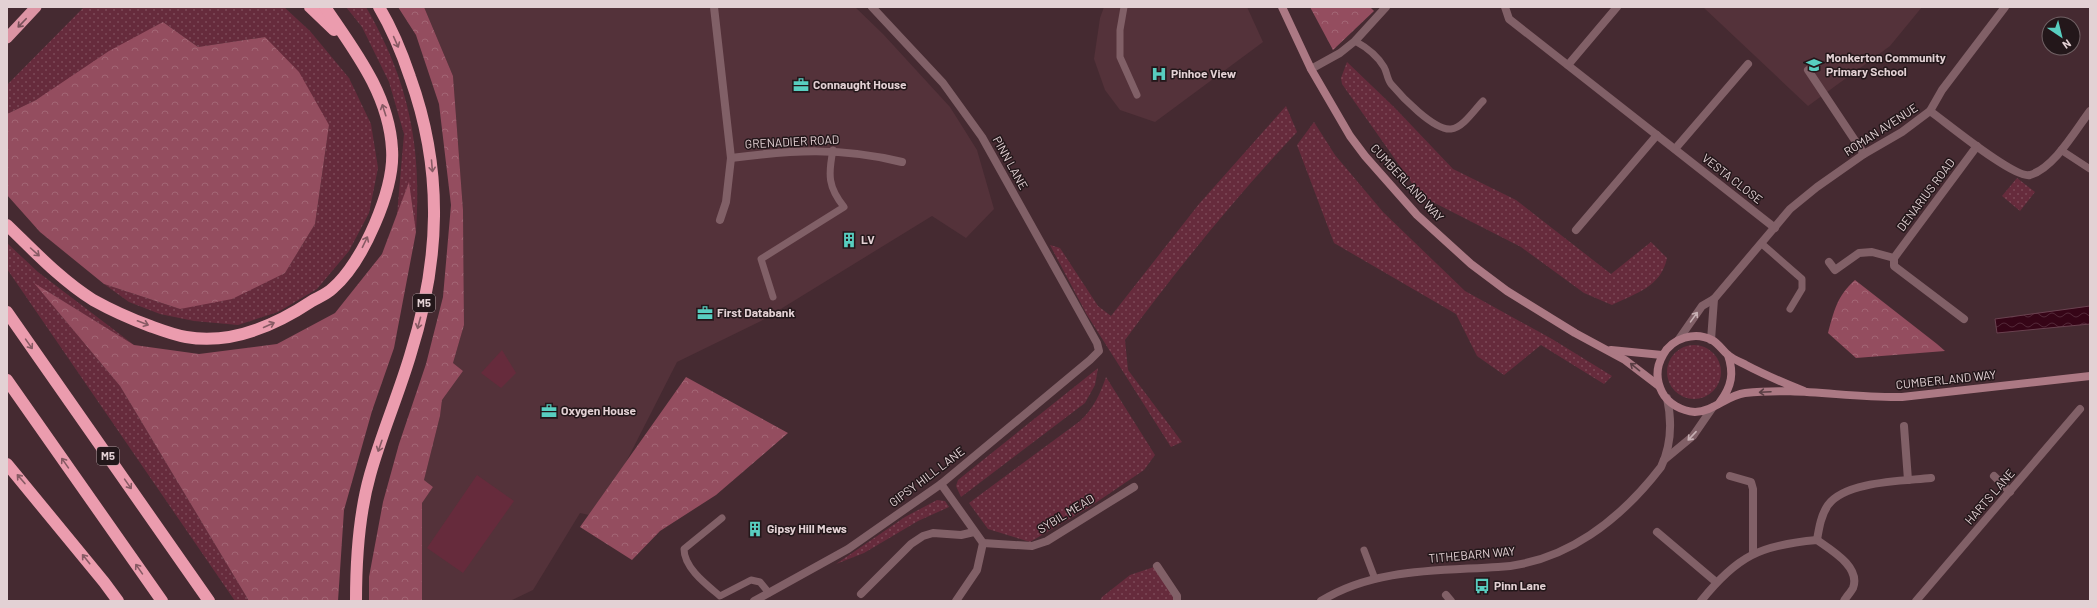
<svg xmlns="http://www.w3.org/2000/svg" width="2097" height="608" font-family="Barlow,sans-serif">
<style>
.built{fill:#54323a}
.grass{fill:url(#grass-dots)}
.forest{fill:url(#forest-crowns)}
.garden{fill:#662b3c}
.water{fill:url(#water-waves);stroke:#6a4250}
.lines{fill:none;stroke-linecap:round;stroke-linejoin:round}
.service{stroke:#816067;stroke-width:7}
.minor{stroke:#816067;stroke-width:8}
.secondary{stroke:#ac7984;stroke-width:8}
.trunk{stroke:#dc94a4;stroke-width:11}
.motorway{stroke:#eb9cae;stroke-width:12}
.oneway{stroke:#764f58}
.oneway2{stroke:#875a64}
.oneway3{stroke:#c6afb3}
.oneway4{stroke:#5a3e44}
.labels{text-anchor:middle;stroke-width:3;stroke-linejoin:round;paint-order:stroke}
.shield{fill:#23171a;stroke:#a9999c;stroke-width:1}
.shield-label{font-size:11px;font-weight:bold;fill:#e3d1d4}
.poi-label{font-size:12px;font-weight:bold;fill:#e3d1d4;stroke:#23171a;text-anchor:start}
.street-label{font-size:12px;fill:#e3d1d4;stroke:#23171a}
</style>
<defs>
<pattern id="grass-dots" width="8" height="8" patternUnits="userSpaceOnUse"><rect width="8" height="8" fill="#662b3c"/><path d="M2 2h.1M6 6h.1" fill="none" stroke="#7c4957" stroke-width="1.8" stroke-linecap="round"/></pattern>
<pattern id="forest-crowns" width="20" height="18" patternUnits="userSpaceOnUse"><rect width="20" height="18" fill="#944d5f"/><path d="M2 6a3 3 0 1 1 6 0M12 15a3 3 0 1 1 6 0" fill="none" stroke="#a36675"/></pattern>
<pattern id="water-waves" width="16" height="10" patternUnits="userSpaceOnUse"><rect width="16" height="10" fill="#360517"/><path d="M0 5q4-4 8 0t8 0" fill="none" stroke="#532838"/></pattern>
</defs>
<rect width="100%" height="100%" fill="#452a31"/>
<!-- built -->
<g class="built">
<polygon points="424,7 855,7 883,34 950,107 977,150 994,209 966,238 932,216 761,321 677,362 598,517 580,513 533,590 510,601 422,601 422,503 433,487 424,480 440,416 442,400 463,371 453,363 464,325 463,210 453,76"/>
<polygon points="1104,7 1247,7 1263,42 1155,122 1120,110 1105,90 1094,59 1100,18"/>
<polygon points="1703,7 1922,7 1890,46 1808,106"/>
</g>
<!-- grass -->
<g class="grass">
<polygon points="84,7 284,7 310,31 349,78 371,124 378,168 369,213 349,251 317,289 278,312 238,325 194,321 160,314 129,302 104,284 180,309 285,273 315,224 329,125 265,37 198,47 163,22 36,100 7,114 7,85"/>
<path d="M346,7H366C409,81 422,147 416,232L409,183L397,215L404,134L389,82L362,27Z"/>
<path d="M1347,62L1395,108L1453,169L1516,200L1611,274L1651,242L1667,258C1661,287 1636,293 1612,305L1584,293L1521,247L1421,196L1342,84L1341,78Z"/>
<path d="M1286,106L1297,132C1235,198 1178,268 1125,340L1128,370L1182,442L1171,447L1087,315L1050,245L1060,248L1098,306L1111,316L1199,204Z"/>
<polygon points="1314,122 1335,155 1383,212 1465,291 1552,339 1612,376 1604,384 1541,345 1504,375 1477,356 1456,314 1334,243 1297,145"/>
<polygon points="2017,178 2035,192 2020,211 2002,196"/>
<polygon points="7,243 38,272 134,345 35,284 120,386 249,601 235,601 7,269"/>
<circle cx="1694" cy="372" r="27"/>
<polygon points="1098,368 1095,385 1085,403 961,497 956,486 958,480"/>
<path d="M1106,377L1155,455L1144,470L1088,508L1030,542L988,529L969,503L1080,421C1094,408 1100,394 1106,377Z"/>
<polygon points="937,500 945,501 949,507 918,521 864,553 836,564 905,517"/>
<polygon points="1157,566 1177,601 1100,601 1102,597 1130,575"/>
</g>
<!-- forest -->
<g class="forest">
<polygon points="398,7 424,7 453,76 463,210 464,325 453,363 463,371 442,400 440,416 424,480 433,487 422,503 422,601 369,601 369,577 383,502 399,444 426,364 443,297 451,205 439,104 416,35"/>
<polygon points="1310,7 1370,7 1374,11 1333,50"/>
<polygon points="163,22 198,47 265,37 299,72 329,125 315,224 285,273 232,299 180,309 104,284 40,232 7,195 7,114 36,100 109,51"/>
<polygon points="409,182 416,232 394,348 372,411 344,510 338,601 249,601 120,386 34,283 134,345 199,354 277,344 335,313 382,254"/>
<path d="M1855,280L1937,344L1945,351L1856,358L1828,333C1834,311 1837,296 1855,280Z"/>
<polygon points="686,377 788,433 716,495 660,531 632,560 580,527"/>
</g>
<!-- garden -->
<g class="garden">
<polygon points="502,350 516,373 501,388 481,373"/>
<polygon points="477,475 514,501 463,573 427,548"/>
</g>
<!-- water -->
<polygon class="water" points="2090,306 2090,324 1997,333 1995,319"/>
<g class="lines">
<!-- service -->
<g class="service">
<polyline points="1124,7 1120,30 1120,57 1137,95"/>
<path d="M1355,41C1366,47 1377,55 1384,67C1387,72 1387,79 1391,84C1401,96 1434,131 1451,129C1463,128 1475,109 1483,101"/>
<polyline points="2061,150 2090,169"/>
<polyline points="1762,244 1802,279 1802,289 1790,309"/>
<path d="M773,297L761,259L844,207C828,187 828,175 833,150"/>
<path d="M722,518L684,549C684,568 707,585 720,596L751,580L760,582L769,593"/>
<polyline points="1364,550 1375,579"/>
</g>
<!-- minor -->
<g class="minor">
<polyline points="714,7 731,158 726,202 720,220"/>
<polyline points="1505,7 1509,19 1775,228"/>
<polyline points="1568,65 1617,7"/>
<polyline points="1311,69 1340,53 1355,41 1386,7"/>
<polyline points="1808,70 1864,154"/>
<path d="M1930,111C1947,123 2014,179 2030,175C2054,168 2075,131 2090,111"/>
<polyline points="1675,149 1748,64"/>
<path d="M731,158C791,150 842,147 902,162"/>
<polyline points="1576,230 1657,135"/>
<polyline points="1894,258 1894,266 1964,319"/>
<polyline points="1829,262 1835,270 1859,253 1872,252 1894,258 1977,146"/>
<polyline points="1679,339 1702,306 1714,299 1790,209 1817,187 1864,154 1902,132 1930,111 1942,90 2005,7"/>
<polyline points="1711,340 1714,299"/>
<polyline points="1904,426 1908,480"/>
<polyline points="1664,460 1693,436 1713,407"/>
<polyline points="1730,476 1751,482 1753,489 1753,553"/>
<polyline points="1994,476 2010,492"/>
<polyline points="941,484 983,543 1032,546 1047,541 1134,487"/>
<polyline points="1657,532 1716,582"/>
<path d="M1817,540C1819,528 1821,515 1828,505C1845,481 1904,481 1931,478"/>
<polyline points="1157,566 1177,596 1177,601"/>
<polyline points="861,594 911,544 923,536 933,533 961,535 974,532"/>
<polyline points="1446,595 1451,601"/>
<polyline points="754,601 848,549 941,484 1090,360 1099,351 1097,343 982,137 943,83 872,7"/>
<polyline points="956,601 977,570 983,543"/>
<path d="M1321,601C1374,568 1438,571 1498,567C1566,563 1621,519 1661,467C1671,446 1672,421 1667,398"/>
<path d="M1701,601C1737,556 1760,545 1817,540C1831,550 1861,567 1853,588C1851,592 1846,597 1844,601"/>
<polyline points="1916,601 2080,409"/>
</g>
<!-- secondary -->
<g class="secondary">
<polyline points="1282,7 1311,69 1350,136 1365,156 1417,215 1471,264 1507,291 1575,333 1625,360 1659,386"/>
<polyline points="1611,350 1662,355"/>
<path d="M1804,391C1784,383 1765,375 1746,365C1740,362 1733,359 1728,355C1722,350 1719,344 1712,340C1695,331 1672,338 1663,355C1656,367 1656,380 1662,392C1668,404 1682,411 1695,412C1713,412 1727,395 1745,393C1797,387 1849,398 1902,397L2090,376"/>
<path d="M1720,402C1732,386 1734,373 1728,355"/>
</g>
<!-- trunk -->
<polyline class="trunk" points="7,38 36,7"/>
<!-- motorway -->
<g class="motorway">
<polyline points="310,7 334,30"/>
<path d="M7,225C34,251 61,280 93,300C111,310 131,319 150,326C161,330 174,335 186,337C231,345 276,325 312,301C319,297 327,294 333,288C363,262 395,189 392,149C389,94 354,50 325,7"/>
<polyline points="7,312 209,601"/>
<polyline points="7,380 162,601"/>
<polyline points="7,464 104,582 118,601"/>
<path d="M356,601C356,562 359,514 370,475C381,435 398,396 410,356C440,261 444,171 410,77C402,53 392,29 379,7"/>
</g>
</g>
<!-- one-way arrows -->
<defs><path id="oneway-shaft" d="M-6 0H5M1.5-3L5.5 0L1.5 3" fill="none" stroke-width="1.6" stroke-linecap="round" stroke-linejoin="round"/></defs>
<use class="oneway" href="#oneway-shaft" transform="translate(22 23) rotate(134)"/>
<g class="oneway2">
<use href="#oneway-shaft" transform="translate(396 42) rotate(66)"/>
<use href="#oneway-shaft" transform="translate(384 110) rotate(-108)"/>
<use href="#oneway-shaft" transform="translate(432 166) rotate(85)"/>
<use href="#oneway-shaft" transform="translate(365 242) rotate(-64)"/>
<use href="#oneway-shaft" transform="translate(35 252) rotate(42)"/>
<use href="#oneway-shaft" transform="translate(143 323) rotate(21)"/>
<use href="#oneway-shaft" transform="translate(419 323) rotate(105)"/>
<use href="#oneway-shaft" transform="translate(269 325) rotate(-24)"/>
<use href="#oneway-shaft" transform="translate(29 344) rotate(55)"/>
<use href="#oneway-shaft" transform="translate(380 446) rotate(109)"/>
<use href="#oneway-shaft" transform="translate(65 463) rotate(-125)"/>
<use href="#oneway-shaft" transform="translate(21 479) rotate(-131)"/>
<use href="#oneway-shaft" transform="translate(128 484) rotate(55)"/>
<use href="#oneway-shaft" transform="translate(86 559) rotate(-129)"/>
<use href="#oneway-shaft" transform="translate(139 569) rotate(-125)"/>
</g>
<g class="oneway3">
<use href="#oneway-shaft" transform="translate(1694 317) rotate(-54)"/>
<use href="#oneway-shaft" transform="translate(1692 436) rotate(133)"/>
</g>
<g class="oneway4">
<use href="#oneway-shaft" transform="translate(1635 367) rotate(-141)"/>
<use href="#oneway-shaft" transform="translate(1765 392) rotate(177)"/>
</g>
<!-- icons -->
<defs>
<symbol id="school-bare" viewBox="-9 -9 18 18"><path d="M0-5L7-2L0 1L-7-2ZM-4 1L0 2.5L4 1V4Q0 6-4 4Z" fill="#58cec0" stroke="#23171a" stroke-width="2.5" paint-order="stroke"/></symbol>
<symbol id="hospital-bare" viewBox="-9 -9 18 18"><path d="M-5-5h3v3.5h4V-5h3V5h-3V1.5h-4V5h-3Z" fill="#58cec0" stroke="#23171a" stroke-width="2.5" paint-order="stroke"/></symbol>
<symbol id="office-bare" viewBox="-9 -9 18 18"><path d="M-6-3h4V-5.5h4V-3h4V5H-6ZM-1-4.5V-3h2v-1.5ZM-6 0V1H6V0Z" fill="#58cec0" stroke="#23171a" stroke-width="2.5" paint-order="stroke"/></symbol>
<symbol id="building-bare" viewBox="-9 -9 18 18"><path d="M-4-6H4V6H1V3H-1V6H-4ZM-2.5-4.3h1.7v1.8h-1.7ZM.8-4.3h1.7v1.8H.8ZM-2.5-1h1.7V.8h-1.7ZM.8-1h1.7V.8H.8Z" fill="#58cec0" stroke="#23171a" stroke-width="2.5" paint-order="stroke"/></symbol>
<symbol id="bus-bare" viewBox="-9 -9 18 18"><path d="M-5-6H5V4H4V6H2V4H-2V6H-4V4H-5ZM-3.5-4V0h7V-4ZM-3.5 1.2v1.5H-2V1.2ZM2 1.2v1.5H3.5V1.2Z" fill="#58cec0" stroke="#23171a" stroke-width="2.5" paint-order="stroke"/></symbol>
</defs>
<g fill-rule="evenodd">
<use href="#school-bare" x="1803" y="54" width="22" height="22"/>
<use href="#hospital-bare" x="1148" y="63" width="22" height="22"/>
<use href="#office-bare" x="790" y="74" width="22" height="22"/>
<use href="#building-bare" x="838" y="229" width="22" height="22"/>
<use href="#office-bare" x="694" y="302" width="22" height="22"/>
<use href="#office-bare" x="538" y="400" width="22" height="22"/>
<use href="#building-bare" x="744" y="518" width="22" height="22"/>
<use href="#bus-bare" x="1471" y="575" width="22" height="22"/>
</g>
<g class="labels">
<!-- shield labels -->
<g class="shield">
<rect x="413" y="294" width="22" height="18" rx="3"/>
<rect x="97" y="447" width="22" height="18" rx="3"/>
</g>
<g class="shield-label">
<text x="424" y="307">M5</text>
<text x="108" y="460">M5</text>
</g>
<!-- poi labels -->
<g class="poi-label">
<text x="1826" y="62">Monkerton Community<tspan x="1826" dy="14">Primary School</tspan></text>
<text x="1171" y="78">Pinhoe View</text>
<text x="813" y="89">Connaught House</text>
<text x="861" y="244">LV</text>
<text x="717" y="317">First Databank</text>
<text x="561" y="415">Oxygen House</text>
<text x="767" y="533">Gipsy Hill Mews</text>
<text x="1494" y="590">Pinn Lane</text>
</g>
<!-- street labels -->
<g class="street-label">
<text transform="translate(1881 130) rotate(-33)" y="4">ROMAN AVENUE</text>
<text transform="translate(792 142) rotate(-3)" y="4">GRENADIER ROAD</text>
<text transform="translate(1010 163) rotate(61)" y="4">PINN LANE</text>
<text transform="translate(1732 179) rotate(38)" y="4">VESTA CLOSE</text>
<text transform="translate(1407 183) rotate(47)" y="4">CUMBERLAND WAY</text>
<text transform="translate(1926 195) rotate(-53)" y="4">DENARIUS ROAD</text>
<text transform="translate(1946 380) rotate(-6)" y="4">CUMBERLAND WAY</text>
<text transform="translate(927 477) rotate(-37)" y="4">GIPSY HILL LANE</text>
<text transform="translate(1990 497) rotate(-49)" y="4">HARTS LANE</text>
<text transform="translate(1066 514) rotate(-31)" y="4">SYBIL MEAD</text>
<text transform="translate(1472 555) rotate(-5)" y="4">TITHEBARN WAY</text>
</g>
</g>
<!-- border -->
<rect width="2097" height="608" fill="none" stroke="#e3d1d4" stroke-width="16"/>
<!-- north arrow -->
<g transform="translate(2061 36) rotate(145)"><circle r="19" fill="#23171a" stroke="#706164"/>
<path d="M0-3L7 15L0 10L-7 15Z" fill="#58cec0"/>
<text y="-6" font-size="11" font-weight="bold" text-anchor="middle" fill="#e3d1d4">N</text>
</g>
</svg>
